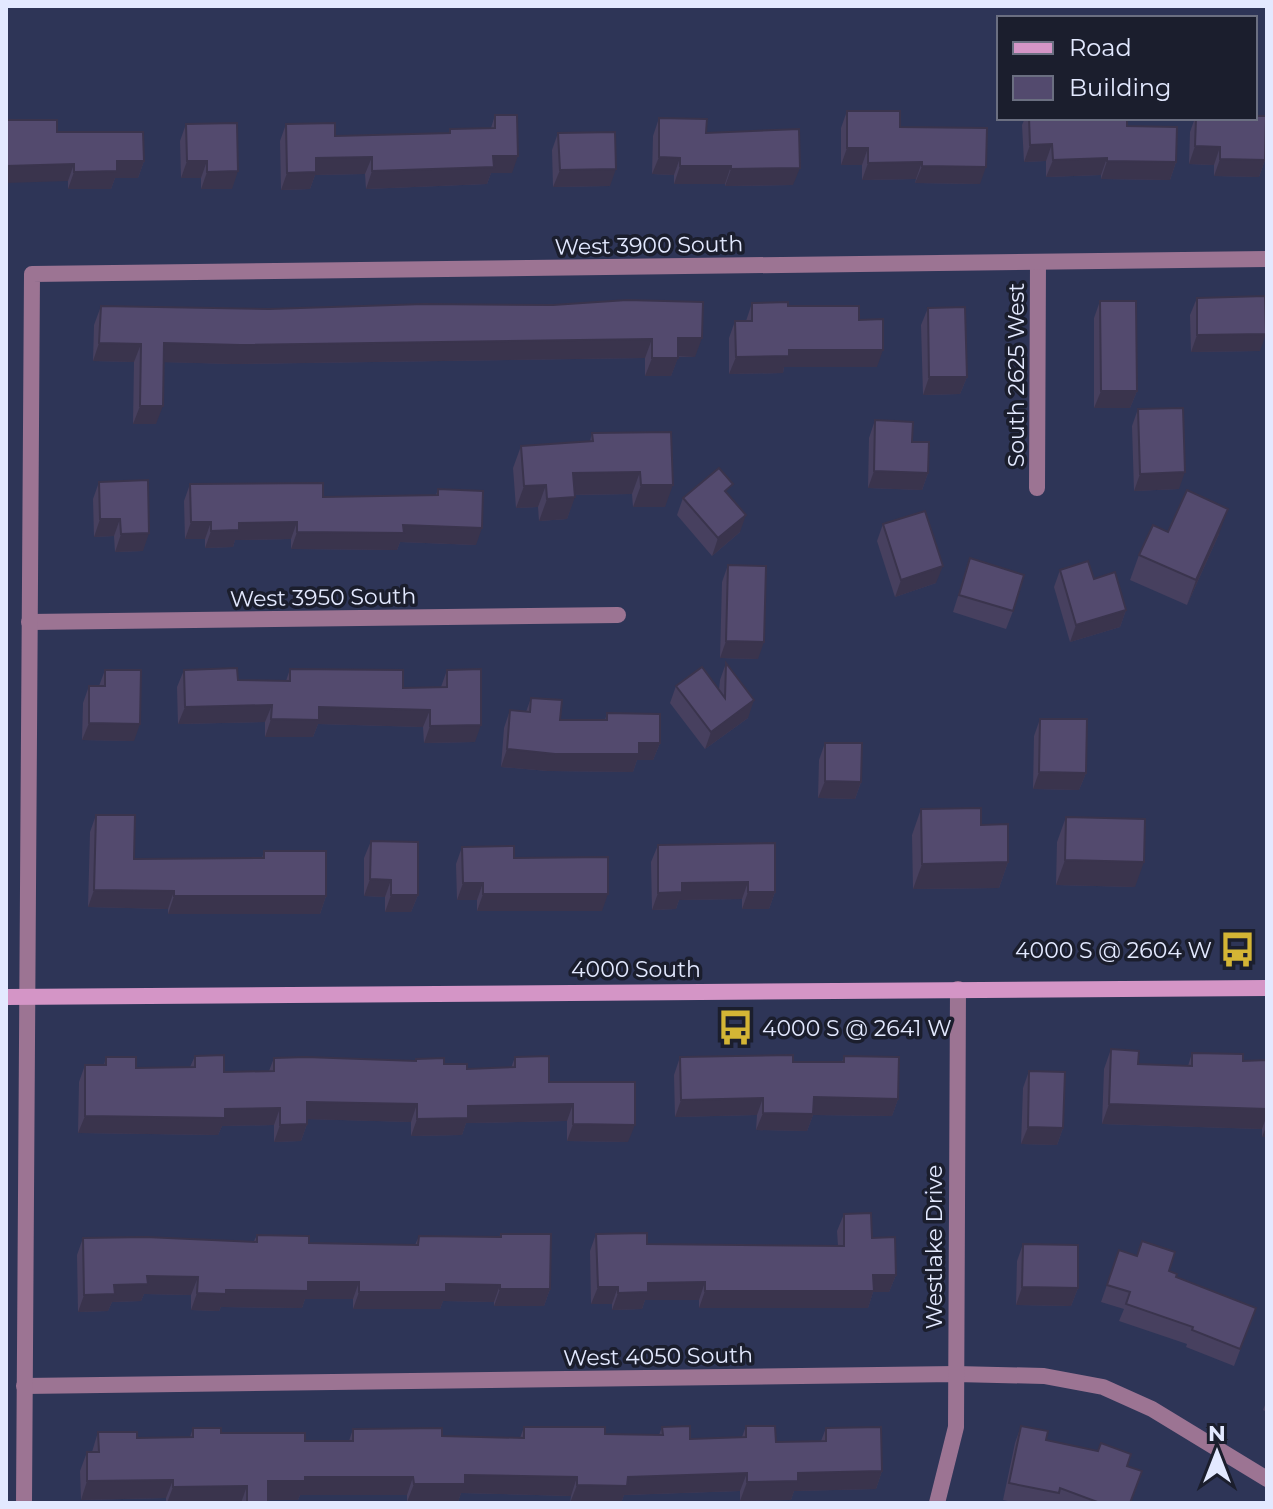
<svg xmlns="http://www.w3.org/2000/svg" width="1273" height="1509" font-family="Montserrat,sans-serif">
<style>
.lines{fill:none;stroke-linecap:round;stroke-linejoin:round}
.street{stroke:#9c7493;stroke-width:16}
.secondary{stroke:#d495c6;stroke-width:16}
.wall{fill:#47405f}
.shaded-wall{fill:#3a344d}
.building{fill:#534a6e;stroke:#3a344d;stroke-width:2}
.labels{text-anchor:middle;stroke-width:7;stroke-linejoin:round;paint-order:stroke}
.street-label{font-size:22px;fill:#e3e9ff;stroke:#1b1e2d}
.poi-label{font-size:22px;fill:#e3e9ff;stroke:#1b1e2d;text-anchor:end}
</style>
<rect width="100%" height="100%" fill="#2e3557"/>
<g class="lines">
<!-- street -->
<g class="street">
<polyline points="1037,488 1038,262"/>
<polyline points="29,622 618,615"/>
<polyline points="24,1386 956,1374 1044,1376 1103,1387 1152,1409 1267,1479"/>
<polyline points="24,1503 32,274 1267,259"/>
<polyline points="937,1503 956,1427 958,989"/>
</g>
<!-- secondary -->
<polyline class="secondary" points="6,997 1267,988"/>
</g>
<!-- wall -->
<g class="wall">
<polygon points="847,111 900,127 980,184 915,183 916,179 862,180 862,165 841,165 841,128"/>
<polygon points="495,115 512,173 491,173 487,184 366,189 365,174 315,175 310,189 281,190 280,141 286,124 335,136 449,133 450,129 491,128"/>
<polygon points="659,118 706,133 793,185 725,186 725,184 674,184 674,175 652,174 653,136"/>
<polygon points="1025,118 1127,118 1127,126 1176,162 1170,180 1101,179 1101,175 1046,177 1046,161 1024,162 1022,125"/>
<polygon points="1195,118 1255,118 1265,160 1259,177 1214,176 1214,165 1189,164 1190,132"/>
<polygon points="186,124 232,189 201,189 201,178 181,178 180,141"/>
<polygon points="57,132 144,161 138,178 115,178 111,189 68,189 68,181"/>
<polygon points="558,133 610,186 553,187 552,150"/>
<polygon points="1197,298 1260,351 1191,352 1190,315"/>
<polygon points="1100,301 1137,391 1130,408 1094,408 1094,318"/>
<polygon points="752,303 788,306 859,320 877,367 784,367 783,373 729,374 729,338 735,321 746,321"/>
<polygon points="553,305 695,357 678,357 671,376 645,376 645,358 233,364 164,362 156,424 133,424 134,362 93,361 94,325 101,306 269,309"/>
<polygon points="928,308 967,377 960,394 923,395 921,325"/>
<polygon points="1138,409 1179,489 1134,491 1132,426"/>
<polygon points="875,420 912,442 928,473 922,490 868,488 869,438"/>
<polygon points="671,432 665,507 633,507 632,494 575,495 567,519 539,521 538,507 516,508 513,468 521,446 590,441 592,433"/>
<polygon points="99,482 143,551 115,552 114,536 94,537 93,499"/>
<polygon points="190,484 323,497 436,495 438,489 476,545 400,542 397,550 291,549 291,539 235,540 233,547 205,548 205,539 185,539 184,501"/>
<polygon points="729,495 740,532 712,556 677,515 683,498"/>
<polygon points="883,524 936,583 895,597 877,541"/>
<polygon points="1168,532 1219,534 1187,605 1130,580 1139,555"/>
<polygon points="970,558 1013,611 1006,629 953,612"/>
<polygon points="728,565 758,659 720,658 722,582"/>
<polygon points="1060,570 1094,579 1126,610 1120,627 1070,642 1054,587"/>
<polygon points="726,663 748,718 705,749 670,703 676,686 719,690 720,680"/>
<polygon points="290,669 403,688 441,687 447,670 475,742 424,743 423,727 318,724 313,737 265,737 265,722 178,724 177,687 184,670 238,680 286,681"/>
<polygon points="105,670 134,741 82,740 83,703 89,686 99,686"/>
<polygon points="531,698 560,720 605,720 607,713 660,743 653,760 637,760 633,772 548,771 501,767 504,728 510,710 526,712"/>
<polygon points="1040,719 1086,773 1079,790 1033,789 1034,736"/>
<polygon points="825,743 861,782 855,799 818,798 819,760"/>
<polygon points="921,809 981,825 1008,862 999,888 913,889 912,835"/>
<polygon points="96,815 134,859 262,858 264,851 326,896 320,914 168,914 168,909 88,907 90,832"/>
<polygon points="1066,817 1135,887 1056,885 1057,842"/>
<polygon points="371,841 418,895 411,912 385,912 385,897 364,896 364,858"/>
<polygon points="658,845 775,892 769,909 742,909 742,899 679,900 676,909 652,910 651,862"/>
<polygon points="462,847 514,858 602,911 477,911 477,900 457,900 456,864"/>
<polygon points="1111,1049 1138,1064 1188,1066 1192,1053 1243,1061 1267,1060 1267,1137 1262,1137 1262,1129 1102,1124 1104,1069"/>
<polygon points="195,1056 224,1072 269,1071 274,1058 444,1064 467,1069 511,1068 515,1057 628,1142 567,1141 567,1121 466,1123 462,1135 411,1136 411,1122 307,1119 307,1124 301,1141 274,1142 274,1125 222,1126 218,1135 78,1133 79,1082 85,1065 104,1065 106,1057 136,1068 190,1067"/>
<polygon points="844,1056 898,1099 892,1116 813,1115 807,1131 756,1130 757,1115 675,1117 674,1075 680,1057 793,1062 842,1062"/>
<polygon points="1029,1071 1063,1128 1057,1145 1021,1144 1023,1088"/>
<polygon points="844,1214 872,1238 896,1275 889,1292 873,1292 868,1308 699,1308 699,1300 645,1300 642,1309 612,1310 612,1304 591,1304 590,1251 596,1234 647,1244 838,1246 837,1231"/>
<polygon points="501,1234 550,1289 544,1306 494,1306 494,1302 443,1301 440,1309 353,1309 353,1299 305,1299 302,1308 221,1307 219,1311 191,1310 191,1295 144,1294 141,1301 112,1302 108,1311 78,1312 77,1255 83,1238 254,1241 257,1235 309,1243 415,1245 419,1236 499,1237"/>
<polygon points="1023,1244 1078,1288 1071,1306 1016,1305 1017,1261"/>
<polygon points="1119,1250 1169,1271 1176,1277 1256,1308 1234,1366 1186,1347 1187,1344 1119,1321 1124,1309 1101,1302"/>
<polygon points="1267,1400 1267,1412 1263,1410"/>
<polygon points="746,1426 776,1442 821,1441 826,1428 882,1471 876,1489 794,1491 791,1500 740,1501 740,1491 624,1495 621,1503 570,1503 571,1496 461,1493 458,1502 407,1502 407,1495 300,1495 298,1500 268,1500 268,1503 166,1503 166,1498 81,1500 80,1471 87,1452 92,1452 98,1432 137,1438 190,1437 193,1428 221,1433 305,1441 349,1441 353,1429 442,1436 520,1438 524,1427 605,1434 659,1435 662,1427 690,1439 742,1437"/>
<polygon points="1021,1426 1046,1440 1127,1466 1130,1503 1017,1503 1003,1500 1015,1443"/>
</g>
<!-- shaded-wall -->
<g class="shaded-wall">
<polygon points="1052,144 1046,161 1024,162 1030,145"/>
<polygon points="1195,146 1220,147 1214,165 1189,164"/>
<polygon points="847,148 868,148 862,165 841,165"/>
<polygon points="493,156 518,156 512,173 491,173 487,184 366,189 372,171"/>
<polygon points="372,157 365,174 315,175 310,189 281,190 287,173 316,158"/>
<polygon points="659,157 680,158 674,175 652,174"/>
<polygon points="1107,158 1101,175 1046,177 1053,160"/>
<polygon points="1220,159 1265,160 1259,177 1214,176"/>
<polygon points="117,161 144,161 138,178 115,178 111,189 68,189 74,172"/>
<polygon points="187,161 207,161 201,178 181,178"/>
<polygon points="1107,161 1176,162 1170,180 1101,179"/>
<polygon points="922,162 916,179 862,180 868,163"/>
<polygon points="74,164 68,181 6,183 6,166"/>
<polygon points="680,166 731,166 725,184 674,184"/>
<polygon points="922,166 986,167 980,184 915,183"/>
<polygon points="800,168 793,185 725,186 731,169"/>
<polygon points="616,169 610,186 553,187 560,170"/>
<polygon points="238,171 232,189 201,189 207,172"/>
<polygon points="1266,334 1260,351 1191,352 1197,335"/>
<polygon points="678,338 702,338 695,357 671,356"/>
<polygon points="652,339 645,358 233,364 157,362 164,343"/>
<polygon points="99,343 141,344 134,362 93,361"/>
<polygon points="789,350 883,350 877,367 784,367 783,373 729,374 736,357"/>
<polygon points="652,358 678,358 671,376 645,376"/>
<polygon points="929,377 967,377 960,394 923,395"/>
<polygon points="1101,391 1137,391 1130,408 1094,408"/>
<polygon points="140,406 163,406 156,424 133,424"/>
<polygon points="874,471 928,473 922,490 868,488"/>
<polygon points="640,472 632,494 565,495 573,473"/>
<polygon points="1185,472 1179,489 1134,491 1140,474"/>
<polygon points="546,485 538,507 516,508 524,486"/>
<polygon points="641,485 673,485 665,507 633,507"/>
<polygon points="575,497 567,519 539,521 547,499"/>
<polygon points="1228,509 1219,534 1187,605 1196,580"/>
<polygon points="746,515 740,532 712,556 718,538"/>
<polygon points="100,519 120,519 114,536 94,537"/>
<polygon points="191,522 211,522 205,539 185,539"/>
<polygon points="297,522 291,539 235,540 233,547 205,548 211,531 239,523"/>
<polygon points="403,525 482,528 476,545 400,542 397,550 291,549 297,532"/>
<polygon points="149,533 143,551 115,552 121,534"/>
<polygon points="943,566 936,583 895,597 901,580"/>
<polygon points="1126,610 1120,627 1070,642 1076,625"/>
<polygon points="726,641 764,642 758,659 720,658"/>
<polygon points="754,700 748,718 705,749 711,732"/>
<polygon points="272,705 265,722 178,724 185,707"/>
<polygon points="319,707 430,710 423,727 318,724 313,737 265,737 271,719"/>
<polygon points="89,723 140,724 134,741 82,740"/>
<polygon points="481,725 475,742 424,743 430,726"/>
<polygon points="639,743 660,743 653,760 637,760 633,772 548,771 501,767 507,749"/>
<polygon points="1039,772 1086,773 1079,790 1033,789"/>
<polygon points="825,781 861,782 855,799 818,798"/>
<polygon points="1065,860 1144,862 1135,887 1056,885"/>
<polygon points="1008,862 999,888 913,889 922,864"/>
<polygon points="370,879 391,880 385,897 364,896"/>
<polygon points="748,882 742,899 679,900 676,909 652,910 658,893 682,883"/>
<polygon points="463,883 483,883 477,900 457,900"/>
<polygon points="94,890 174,891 168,909 88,907"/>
<polygon points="748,892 775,892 769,909 742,909"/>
<polygon points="483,894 608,894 602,911 477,911"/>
<polygon points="391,895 418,895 411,912 385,912"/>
<polygon points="174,896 326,896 320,914 168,914"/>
<polygon points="814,1097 898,1099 892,1116 813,1115 807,1131 756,1130 763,1113"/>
<polygon points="763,1098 757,1115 675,1117 681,1100"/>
<polygon points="307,1102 417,1104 411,1122 301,1119"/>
<polygon points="573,1104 567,1121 466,1123 462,1135 411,1136 417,1119 468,1106"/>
<polygon points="1109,1104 1267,1109 1267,1115 1262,1129 1102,1124"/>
<polygon points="280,1108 274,1125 222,1126 218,1135 78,1133 85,1116 225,1109"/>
<polygon points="307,1124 301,1141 274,1142 280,1125"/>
<polygon points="573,1124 635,1125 628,1142 567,1141"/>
<polygon points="1267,1124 1267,1137 1262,1137"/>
<polygon points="1028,1127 1063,1128 1057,1145 1021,1144"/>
<polygon points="873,1275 896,1275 889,1292 873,1292 868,1308 699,1308 705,1291"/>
<polygon points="147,1276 198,1277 191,1295 144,1294 141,1301 112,1302 108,1311 78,1312 84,1295 114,1285"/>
<polygon points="308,1282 359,1282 353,1299 305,1299 302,1308 221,1307 219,1311 191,1310 197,1293"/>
<polygon points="705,1282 699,1300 645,1300 642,1309 612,1310 618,1293 648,1283"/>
<polygon points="446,1284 500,1285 494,1302 443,1301 440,1309 353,1309 359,1292"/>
<polygon points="598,1287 618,1287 612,1304 591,1304"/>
<polygon points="1022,1287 1078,1288 1071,1306 1016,1305"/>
<polygon points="500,1289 550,1289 544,1306 494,1306"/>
<polygon points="882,1471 876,1489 794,1491 791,1500 740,1501 747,1482 798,1473"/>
<polygon points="747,1473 740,1491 624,1495 621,1503 570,1503 577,1485 628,1477"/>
<polygon points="465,1475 577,1477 571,1496 461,1493 458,1502 407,1502 414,1484"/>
<polygon points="305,1477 413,1477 407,1495 300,1495 298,1500 261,1500 268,1481"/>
<polygon points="173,1480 166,1498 81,1500 87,1481"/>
<polygon points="247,1486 241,1503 167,1503 173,1487"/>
</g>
<!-- building -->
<g class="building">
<polygon points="847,111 900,111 900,127 987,128 986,167 922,166 922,162 868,163 868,148 847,148"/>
<polygon points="495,115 517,115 518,156 493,156 494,167 372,171 372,157 316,158 316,172 287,173 286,124 335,123 335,136 450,133 450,129 495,128"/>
<polygon points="1255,116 1266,116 1265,160 1220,159 1220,147 1195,146 1196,118 1255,118"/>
<polygon points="659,118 707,119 706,133 799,129 800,168 731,169 731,166 680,166 680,158 659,157"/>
<polygon points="1029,118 1127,118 1127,126 1177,127 1176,162 1107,161 1107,158 1053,160 1052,144 1030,145"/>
<polygon points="6,120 57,120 57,132 143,132 144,161 117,161 117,171 74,172 74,164 6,166"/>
<polygon points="237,123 238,171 207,172 207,161 187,161 186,124"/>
<polygon points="615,132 616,169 560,170 558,133"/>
<polygon points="1265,296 1266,334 1197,335 1197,298"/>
<polygon points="627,300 703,302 702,338 678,338 678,358 652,358 652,339 240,345 164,343 163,406 140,406 141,344 99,343 101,306 269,309 424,304 553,305"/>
<polygon points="1100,301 1136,301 1137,391 1101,391"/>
<polygon points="788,302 788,306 859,306 859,320 883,319 883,350 789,350 789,356 736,357 735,321 752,321 752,303"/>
<polygon points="965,307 967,377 929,377 928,308"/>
<polygon points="1183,408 1185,472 1140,474 1138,409"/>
<polygon points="875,420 913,422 912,442 929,442 928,473 874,471"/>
<polygon points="671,432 673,485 641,485 640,472 573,473 575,497 547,499 546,485 524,486 521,446 593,441 592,433"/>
<polygon points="719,468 733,484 725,491 746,515 718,538 683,498"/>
<polygon points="148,480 149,533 121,534 120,519 100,519 99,482"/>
<polygon points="323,483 323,497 438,495 438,489 483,491 482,528 403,525 404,533 297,532 297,522 239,523 239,530 211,531 211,522 191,522 190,484"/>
<polygon points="1187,490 1228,509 1196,580 1139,555 1153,525 1168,532"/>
<polygon points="925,511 943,566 901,580 883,524"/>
<polygon points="970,558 1024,575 1013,611 959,595"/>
<polygon points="1088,561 1094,579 1115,572 1126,610 1076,625 1060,570"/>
<polygon points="728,565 766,566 764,642 726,641"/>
<polygon points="726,663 754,700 711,732 676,686 702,667 725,698"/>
<polygon points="237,668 238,680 290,681 290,669 403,670 403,688 447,687 447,670 481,669 481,725 430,726 430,710 319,707 319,720 271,719 272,705 185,707 184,670"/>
<polygon points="105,670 141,670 140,724 89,723 89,686 105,686"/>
<polygon points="531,698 562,700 560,720 607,720 607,713 660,714 660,743 639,743 639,754 555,754 507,749 510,710 530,712"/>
<polygon points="1040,719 1087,719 1086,773 1039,772"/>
<polygon points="825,743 862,743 861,782 825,781"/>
<polygon points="981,808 981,825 1008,824 1008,862 922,864 921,809"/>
<polygon points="96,815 135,815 134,859 264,858 264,851 326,851 326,896 174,896 174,891 94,890"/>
<polygon points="1066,817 1145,819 1144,862 1065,860"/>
<polygon points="371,841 418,842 418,895 391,895 391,880 370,879"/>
<polygon points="775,843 775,892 748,892 748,882 682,883 682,892 658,893 658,845"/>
<polygon points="514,846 514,858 608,857 608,894 483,894 483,883 463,883 462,847"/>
<polygon points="1111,1049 1139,1051 1138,1064 1192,1066 1192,1053 1243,1054 1243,1061 1267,1060 1267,1109 1109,1104"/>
<polygon points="224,1055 224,1072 274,1071 274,1058 306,1057 416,1061 416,1059 444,1058 444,1064 467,1064 467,1069 515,1067 515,1057 549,1056 549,1082 635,1082 635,1125 573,1124 573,1104 468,1106 468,1118 417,1119 417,1104 307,1102 307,1124 280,1125 280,1108 225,1109 225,1118 85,1116 85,1065 106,1065 106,1057 136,1057 136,1068 195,1067 195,1056"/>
<polygon points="793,1055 793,1062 844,1062 844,1056 899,1057 898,1099 814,1097 813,1114 763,1113 763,1098 681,1100 680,1057"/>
<polygon points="1029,1071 1065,1072 1063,1128 1028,1127"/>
<polygon points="871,1213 872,1238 895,1237 896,1275 873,1275 874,1291 705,1291 705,1282 648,1283 648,1292 618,1293 618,1287 598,1287 596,1234 647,1233 647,1244 844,1246 844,1214"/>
<polygon points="501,1234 551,1234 550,1289 500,1289 500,1285 446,1284 446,1292 359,1292 359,1282 308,1282 308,1291 226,1290 226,1294 197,1293 198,1277 147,1276 148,1284 114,1285 115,1294 84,1295 83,1238 146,1237 257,1242 257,1235 309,1236 309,1243 418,1245 419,1236 501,1237"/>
<polygon points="1142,1241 1175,1252 1169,1271 1177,1274 1176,1277 1256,1308 1240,1349 1192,1330 1193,1327 1126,1304 1130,1292 1107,1285 1119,1250 1137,1256"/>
<polygon points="1023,1244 1078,1245 1078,1288 1022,1287"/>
<polygon points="690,1426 690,1439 746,1437 746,1426 775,1426 776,1442 826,1441 826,1428 881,1427 882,1471 798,1473 798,1481 747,1482 747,1473 628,1477 627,1486 577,1485 577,1477 465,1475 465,1484 414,1484 413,1477 305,1477 305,1481 268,1481 268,1503 247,1503 247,1486 173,1487 173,1480 87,1481 87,1452 99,1452 98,1432 137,1432 137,1438 193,1437 193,1428 221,1428 221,1433 305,1433 305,1441 353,1441 353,1429 442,1428 442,1436 524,1438 524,1427 605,1427 605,1434 663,1435 662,1427"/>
<polygon points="1021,1426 1048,1431 1046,1440 1098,1451 1101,1443 1131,1454 1127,1466 1142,1471 1130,1503 1100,1503 1060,1488 1059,1493 1009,1483"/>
</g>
<!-- icons -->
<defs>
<symbol id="bus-bare" viewBox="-9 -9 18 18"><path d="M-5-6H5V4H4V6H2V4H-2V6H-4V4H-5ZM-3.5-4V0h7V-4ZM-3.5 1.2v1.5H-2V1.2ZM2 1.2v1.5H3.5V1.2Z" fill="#d4b535" stroke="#1b1e2d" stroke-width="2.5" paint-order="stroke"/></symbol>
</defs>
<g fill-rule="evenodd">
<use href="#bus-bare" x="1212" y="924" width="51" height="51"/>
<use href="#bus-bare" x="710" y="1002" width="51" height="51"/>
</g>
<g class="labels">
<!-- street labels -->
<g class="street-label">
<text transform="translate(649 245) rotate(-1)" y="8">West 3900 South</text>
<text transform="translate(1016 375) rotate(-90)" y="8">South 2625 West</text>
<text transform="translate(323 597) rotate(-1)" y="8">West 3950 South</text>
<text x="636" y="977">4000 South</text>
<text transform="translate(934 1247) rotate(-90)" y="8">Westlake Drive</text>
<text transform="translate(658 1356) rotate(-1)" y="8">West 4050 South</text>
</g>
<!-- poi labels -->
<g class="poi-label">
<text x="1212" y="958">4000 S @ 2604 W</text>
<text x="762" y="1036" text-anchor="start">4000 S @ 2641 W</text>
</g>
</g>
<!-- border -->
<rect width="1273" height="1509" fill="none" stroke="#e3e9ff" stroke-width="16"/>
<!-- legend -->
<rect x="997" y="16" width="260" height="104" fill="#1b1e2d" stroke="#6b6f81" stroke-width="2"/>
<rect x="1013" y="42" width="40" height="12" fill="#d495c6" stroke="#6b6f81" stroke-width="2"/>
<text x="1069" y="56" font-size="24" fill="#e3e9ff">Road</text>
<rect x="1013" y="76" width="40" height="24" fill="#534a6e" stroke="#6b6f81" stroke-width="2"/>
<text x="1069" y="96" font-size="24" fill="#e3e9ff">Building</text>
<!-- north arrow -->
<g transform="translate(1217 1453)" stroke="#1b1e2d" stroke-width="6" paint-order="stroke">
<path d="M0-6L14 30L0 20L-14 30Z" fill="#e3e9ff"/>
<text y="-12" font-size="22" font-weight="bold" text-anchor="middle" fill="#e3e9ff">N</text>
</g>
</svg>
